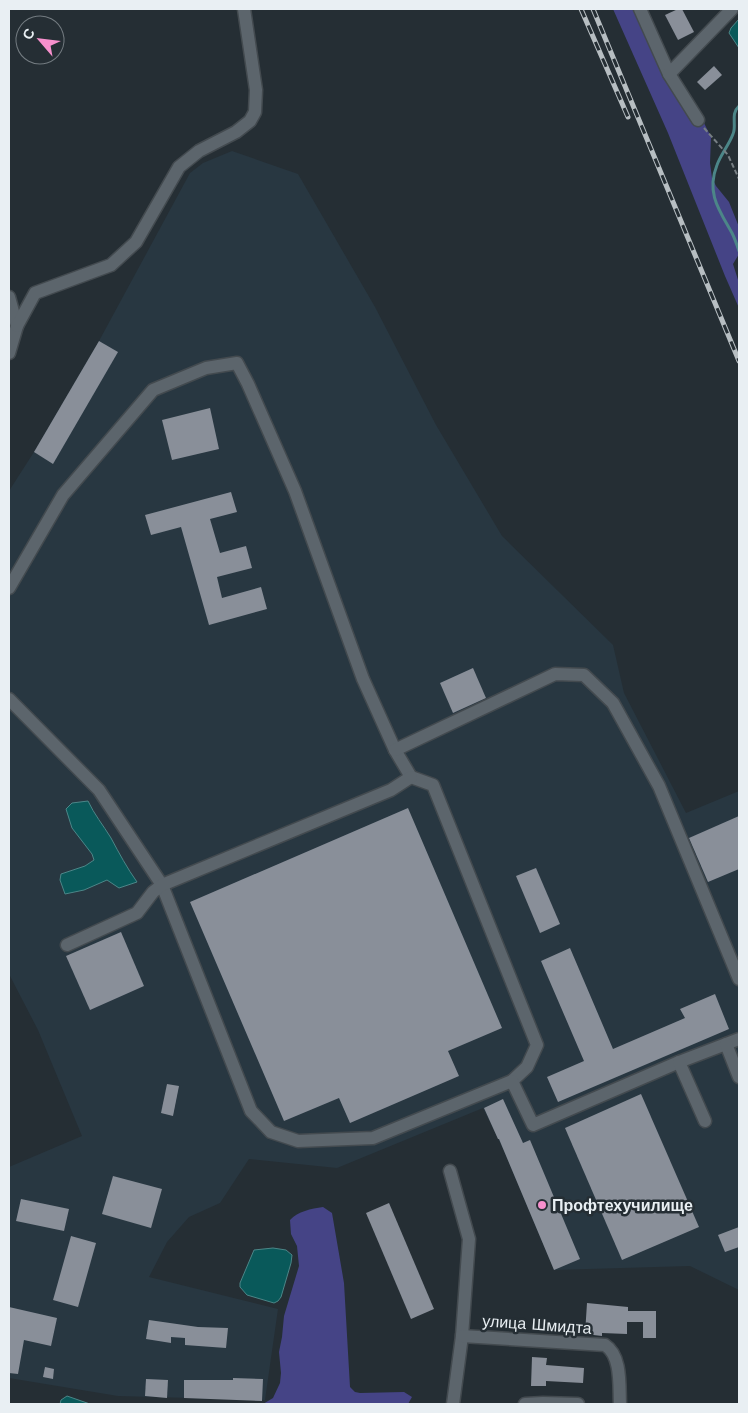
<svg xmlns="http://www.w3.org/2000/svg" width="748" height="1413" font-family="'Work Sans',sans-serif">
<style>
.built{fill:#283741}
.green{fill:#454486}
.water{fill:#09595a;stroke:#4c8688}
.lines{fill:none;stroke-linecap:round;stroke-linejoin:round}
.stream{stroke:#4c8688;stroke-width:3}
.building{fill:#898f99}
.minor-casing{stroke:#434a4f;stroke-width:15}
.path{stroke:#777f84;stroke-width:2;stroke-dasharray:5 2.5;stroke-linecap:butt}
.minor{stroke:#5c656c;stroke-width:12}
.rail-casing{stroke:#b7bec2;stroke-width:5}
.rail{stroke:#252e34;stroke-width:3;stroke-dasharray:9;stroke-linecap:butt}
.poi-dot{fill:#f790cd;stroke:#252e34;stroke-width:2}
.labels{text-anchor:middle;stroke-width:5;stroke-linejoin:round;paint-order:stroke}
.poi-label{font-size:16px;font-weight:bold;fill:#e9eff3;stroke:#252e34;text-anchor:start}
.street-label{font-size:16px;fill:#e9eff3;stroke:#252e34}
</style>
<rect width="100%" height="100%" fill="#252e34"/>
<!-- built -->
<polygon class="built" points="232,151 298,174 375,307 436,425 502,536 613,645 624,693 686,813 739,791 739,1290 690,1266 554,1270 504,1151 483,1108 337,1168 249,1159 220,1203 189,1217 167,1242 149,1277 278,1309 265,1400 118,1396 9,1378 9,1167 82,1136 38,1030 9,974 9,491 34,452 99,341 190,173 203,163"/>
<!-- green -->
<g class="green">
<polygon points="613,9 640,9 659,51 700,115 711,137 710,163 712,178 716,186 729,202 739,227 739,254 733,264 739,283 739,308 725,276 668,133"/>
<path d="M323,1207L332,1213L344,1283L350,1387L355,1392L360,1393L404,1392L412,1397L408,1404H263L273,1398L280,1383L281,1373L279,1352L282,1337L284,1316L299,1266L297,1246L291,1234L290,1220C298,1211 311,1209 323,1207Z"/>
</g>
<!-- water -->
<g class="water">
<polygon points="739,19 739,48 729,33 731,28"/>
<path d="M88,801C94,814 103,825 111,838C119,853 127,868 137,882L119,888L107,880L84,890L65,894L60,880L61,874L85,866L94,860L92,854L72,828L66,809L72,803Z"/>
<polygon points="273,1248 286,1250 292,1255 291,1263 281,1297 278,1301 274,1303 247,1295 240,1287 240,1283 254,1250"/>
<polygon points="67,1396 90,1404 60,1404 61,1400"/>
</g>
<g class="lines">
<!-- stream -->
<path class="stream" d="M739,106C730,114 737,125 733,134C729,145 721,154 717,165C706,193 719,210 732,233C735,239 737,245 739,251"/>
</g>
<!-- building -->
<g class="building">
<polygon points="678,9 682,9 694,32 678,40 665,15"/>
<polygon points="714,66 722,75 705,90 697,82"/>
<polygon points="99,341 118,352 53,464 34,452"/>
<polygon points="210,408 219,449 172,460 162,420"/>
<polygon points="231,492 237,512 210,519 220,553 246,546 252,568 217,577 222,598 261,587 267,609 209,625 181,527 151,535 145,515"/>
<polygon points="473,668 486,698 453,713 440,683"/>
<polygon points="408,808 502,1028 448,1051 459,1076 350,1123 339,1098 284,1121 190,902"/>
<polygon points="739,816 739,869 708,882 689,838"/>
<polygon points="536,868 560,924 540,933 516,876"/>
<polygon points="121,932 144,986 90,1010 66,956"/>
<polygon points="570,948 613,1049 685,1018 680,1009 715,994 729,1029 558,1102 547,1077 584,1061 541,961"/>
<polygon points="167,1084 179,1086 173,1116 161,1113"/>
<polygon points="641,1094 699,1227 622,1260 565,1128"/>
<polygon points="503,1099 523,1143 530,1140 580,1259 554,1270 499,1139 498,1139 484,1108"/>
<polygon points="113,1176 162,1189 151,1228 102,1214"/>
<polygon points="21,1199 69,1209 64,1231 16,1221"/>
<polygon points="389,1203 434,1309 411,1319 366,1213"/>
<polygon points="739,1227 739,1247 725,1252 718,1235"/>
<polygon points="71,1236 96,1243 78,1307 53,1300"/>
<polygon points="587,1303 628,1307 628,1311 656,1311 656,1338 643,1338 643,1322 627,1322 627,1334 602,1333 602,1336 585,1334"/>
<polygon points="9,1307 57,1318 51,1346 24,1340 18,1374 9,1373"/>
<polygon points="149,1320 198,1327 228,1328 226,1348 185,1345 185,1338 171,1337 171,1343 146,1339"/>
<polygon points="532,1357 547,1358 546,1365 584,1368 583,1383 546,1381 546,1386 531,1386"/>
<polygon points="45,1367 54,1369 53,1379 43,1377"/>
<polygon points="233,1378 263,1379 262,1401 184,1398 184,1380 233,1380"/>
<polygon points="146,1379 168,1380 167,1398 145,1396"/>
</g>
<g class="lines">
<defs>
<g id="minor">
<polyline points="640,9 669,74 698,120"/>
<polyline points="669,74 732,9"/>
<polyline points="9,297 17,326 9,353"/>
<polyline points="17,326 35,293 111,265 136,242 179,167 199,151 236,132 250,121 255,112 256,90 244,9"/>
<polyline points="9,588 63,495 153,390 206,368 237,363 248,384 295,491 363,679 395,750 411,777 433,785 537,1045 527,1067 512,1081"/>
<polyline points="9,699 99,790 162,885 251,1111 271,1132 298,1141 373,1138 512,1081 533,1125 679,1062 739,1039"/>
<polyline points="395,750 555,674 584,675 613,703 659,786 739,979"/>
<polyline points="67,945 137,913 153,892 162,885 391,790 411,777"/>
<polyline points="726,1044 739,1077"/>
<polyline points="679,1062 705,1121"/>
<polyline points="450,1171 469,1239 462,1336 453,1404"/>
<path d="M462,1336L605,1345C622,1356 619,1386 620,1404"/>
<polyline points="525,1404 543,1403 578,1404"/>
</g>
</defs>
<!-- minor casing -->
<use href="#minor" class="minor-casing"/>
<!-- path -->
<polyline class="path" points="704,128 728,155 739,179"/>
<!-- minor -->
<use href="#minor" class="minor"/>
<defs>
<g id="rail">
<polyline points="581,9 628,117"/>
<polyline points="593,9 739,361"/>
</g>
</defs>
<!-- rail casing -->
<use href="#rail" class="rail-casing"/>
<!-- rail -->
<use href="#rail" class="rail"/>
</g>
<!-- markers -->
<circle class="poi-dot" cx="542" cy="1205" r="5"/>
<g class="labels">
<!-- poi labels -->
<g class="poi-label">
<text x="552" y="1211">Профтехучилище</text>
</g>
<!-- street labels -->
<g class="street-label">
<text transform="translate(537 1324) rotate(4)" y="6">улица Шмидта</text>
</g>
</g>
<!-- border -->
<rect width="748" height="1413" fill="none" stroke="#e9eff3" stroke-width="20"/>
<!-- north arrow -->
<g transform="translate(40 40) rotate(298)"><circle r="24" fill="#252e34" stroke="#737b80"/>
<path d="M0-4L9 19L0 12L-9 19Z" fill="#f790cd"/>
<text y="-8" font-size="14" font-weight="bold" text-anchor="middle" fill="#e9eff3">С</text>
</g>
</svg>
